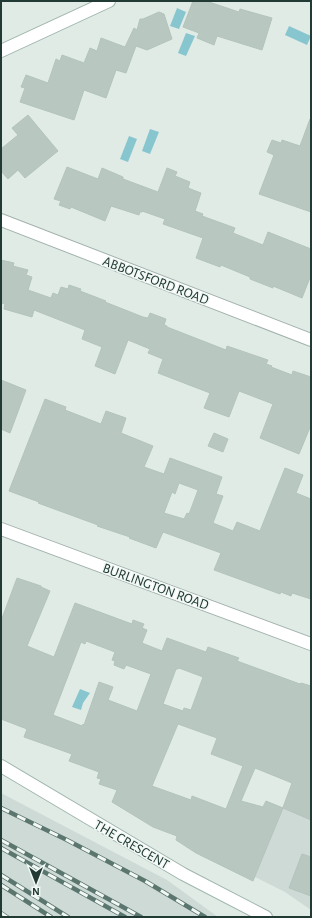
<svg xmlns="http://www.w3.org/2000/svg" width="312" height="918" font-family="'Alegreya Sans',sans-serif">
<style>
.built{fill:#cedad5}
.water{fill:#88c6cf}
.building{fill:#b8c8c1;stroke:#b3c4bc;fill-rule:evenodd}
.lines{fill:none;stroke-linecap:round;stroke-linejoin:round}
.street-casing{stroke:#a3b2ad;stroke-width:14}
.secondary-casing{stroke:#9fb6ad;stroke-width:14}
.street{stroke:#fff;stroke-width:12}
.secondary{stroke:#fff;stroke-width:12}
.rail-casing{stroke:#5b766e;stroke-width:4.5}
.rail{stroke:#f0f7f4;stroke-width:3;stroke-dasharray:9;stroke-linecap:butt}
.labels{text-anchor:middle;stroke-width:3;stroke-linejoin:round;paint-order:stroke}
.street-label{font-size:14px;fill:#213a33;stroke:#f0f7f4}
</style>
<rect width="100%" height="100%" fill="#e0ebe6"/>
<!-- built -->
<g class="built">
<polygon points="311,734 311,910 285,892 255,877"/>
<polygon points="1,793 167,880 218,917 1,917"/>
</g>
<!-- water -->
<g class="water">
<polygon points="177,8 186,12 179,29 170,26"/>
<polygon points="289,26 311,36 307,45 285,35"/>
<polygon points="186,33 195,36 186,56 178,53"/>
<polygon points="150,129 159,132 150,154 142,151"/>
<polygon points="129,136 137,139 128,162 120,159"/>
<polygon points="80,689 90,693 83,703 81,710 72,707"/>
</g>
<!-- building -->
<g class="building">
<polygon points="193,1 206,1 239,12 240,9 272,18 262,50 217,36 214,45 197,38 199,33 183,27"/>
<polygon points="159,12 164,14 172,39 147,50 136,46 126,73 116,70 106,98 84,90 74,120 20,102 25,88 21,87 26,75 48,83 56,59 60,61 62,55 84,63 90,48 97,51 101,38 125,47 134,28 137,30 140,19 143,19"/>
<polygon points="28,115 58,151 25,178 18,170 8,179 1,171 1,149 18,135 12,128"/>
<polygon points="310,119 311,120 311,212 259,194 274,155 267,152 272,140 281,143 282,140 300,146"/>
<polygon points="67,167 98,179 102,168 123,177 123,179 158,192 167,168 177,172 175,176 190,182 188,188 201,193 195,211 203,214 202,216 235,228 233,233 263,245 268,232 311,249 311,275 302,298 273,286 273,288 250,279 250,277 221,265 220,267 196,258 203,238 163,224 165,219 142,211 142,212 140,212 139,215 111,206 105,221 71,207 70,209 59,205 61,201 54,199"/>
<polygon points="1,260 14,263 13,266 28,270 26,275 32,277 28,290 51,298 53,293 58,295 61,287 68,289 69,285 81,289 80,291 106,301 105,302 143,317 148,318 150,313 166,319 164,325 167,326 167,327 226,350 227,346 268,360 266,364 272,366 271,367 292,375 293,371 311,377 311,425 299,454 260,438 273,404 239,391 229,417 204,408 210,393 158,373 163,359 148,353 150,349 128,340 115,374 95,366 102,347 82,339 85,330 34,310 32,317 4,309 5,304 1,303"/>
<polygon points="1,380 26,390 10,433 1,429"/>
<path d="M45,399L66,407L65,410L101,424L106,411L126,418L121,433L153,446L144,467L164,474L170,458L222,477L216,494L223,496L213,523L233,531L237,522L260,531L285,468L303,475L296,493L311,499V599L292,593L291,596L281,592L280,594L214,570L221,553L163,532L156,548L129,538L130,537L97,526L98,525L38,503L39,502L9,491ZM179,483L198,490L189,514L187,513L184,519L164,513L172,492L175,494Z"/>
<polygon points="214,433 228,439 223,452 208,446"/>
<path d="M17,578L41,586V587L50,591L27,646L54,657L75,603L132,624L133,620L144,624L142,628L147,630L142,643L162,651L167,638L206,652L208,647L239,658L237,661L300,684L301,683L311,686V820L283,808L253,881L196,853L176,840L177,836L153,827L112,802L117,790L99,784L101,779L97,778L99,772L69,761L72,754L24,737L27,729L1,719V621ZM86,641L115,652L112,660L115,661L114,665L124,669L126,665L151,674L137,711L108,700L113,687L99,682L84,725L83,724L82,726L53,715L81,642L85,644ZM179,668L203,677L191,710L184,708L183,711L163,704L176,669H178ZM178,724L217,738L211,754L243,766L226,809L192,796L191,800L152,786ZM255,768L292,783L283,808L266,801L263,807L241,801Z"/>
<polygon points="302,854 311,857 311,896 289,888"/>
</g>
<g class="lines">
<defs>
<g id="street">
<polyline points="1,220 311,340"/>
<polyline points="1,529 311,644"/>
</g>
<g id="secondary">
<polyline points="1,51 109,1"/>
<polyline points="1,766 183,874 266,917"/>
</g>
</defs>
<!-- street casing -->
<use href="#street" class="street-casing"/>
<!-- secondary casing -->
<use href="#secondary" class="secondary-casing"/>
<!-- street -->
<use href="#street" class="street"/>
<!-- secondary -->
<use href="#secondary" class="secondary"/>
<defs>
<g id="rail">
<polyline points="1,808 67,840 145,881 205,917"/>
<polyline points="1,840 141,917"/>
<polyline points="1,848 125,917"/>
<polyline points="1,875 68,917"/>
<polyline points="1,885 51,917"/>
<polyline points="1,913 7,917"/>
</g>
</defs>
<!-- rail casing -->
<use href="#rail" class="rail-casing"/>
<!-- rail -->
<use href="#rail" class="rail"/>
</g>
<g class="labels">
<!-- street labels -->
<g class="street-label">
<text transform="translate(156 280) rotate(21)" y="5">ABBOTSFORD ROAD</text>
<text transform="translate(156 586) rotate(20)" y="5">BURLINGTON ROAD</text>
<text transform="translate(132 844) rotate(30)" y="5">THE CRESCENT</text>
</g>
</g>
<!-- border -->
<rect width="312" height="918" fill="none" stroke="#213a33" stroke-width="4"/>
<!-- north arrow -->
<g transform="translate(36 882) rotate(180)" stroke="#f0f7f4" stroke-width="3" paint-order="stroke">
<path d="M0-3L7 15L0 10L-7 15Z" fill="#213a33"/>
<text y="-6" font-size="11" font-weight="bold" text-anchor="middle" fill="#213a33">N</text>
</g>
</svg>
